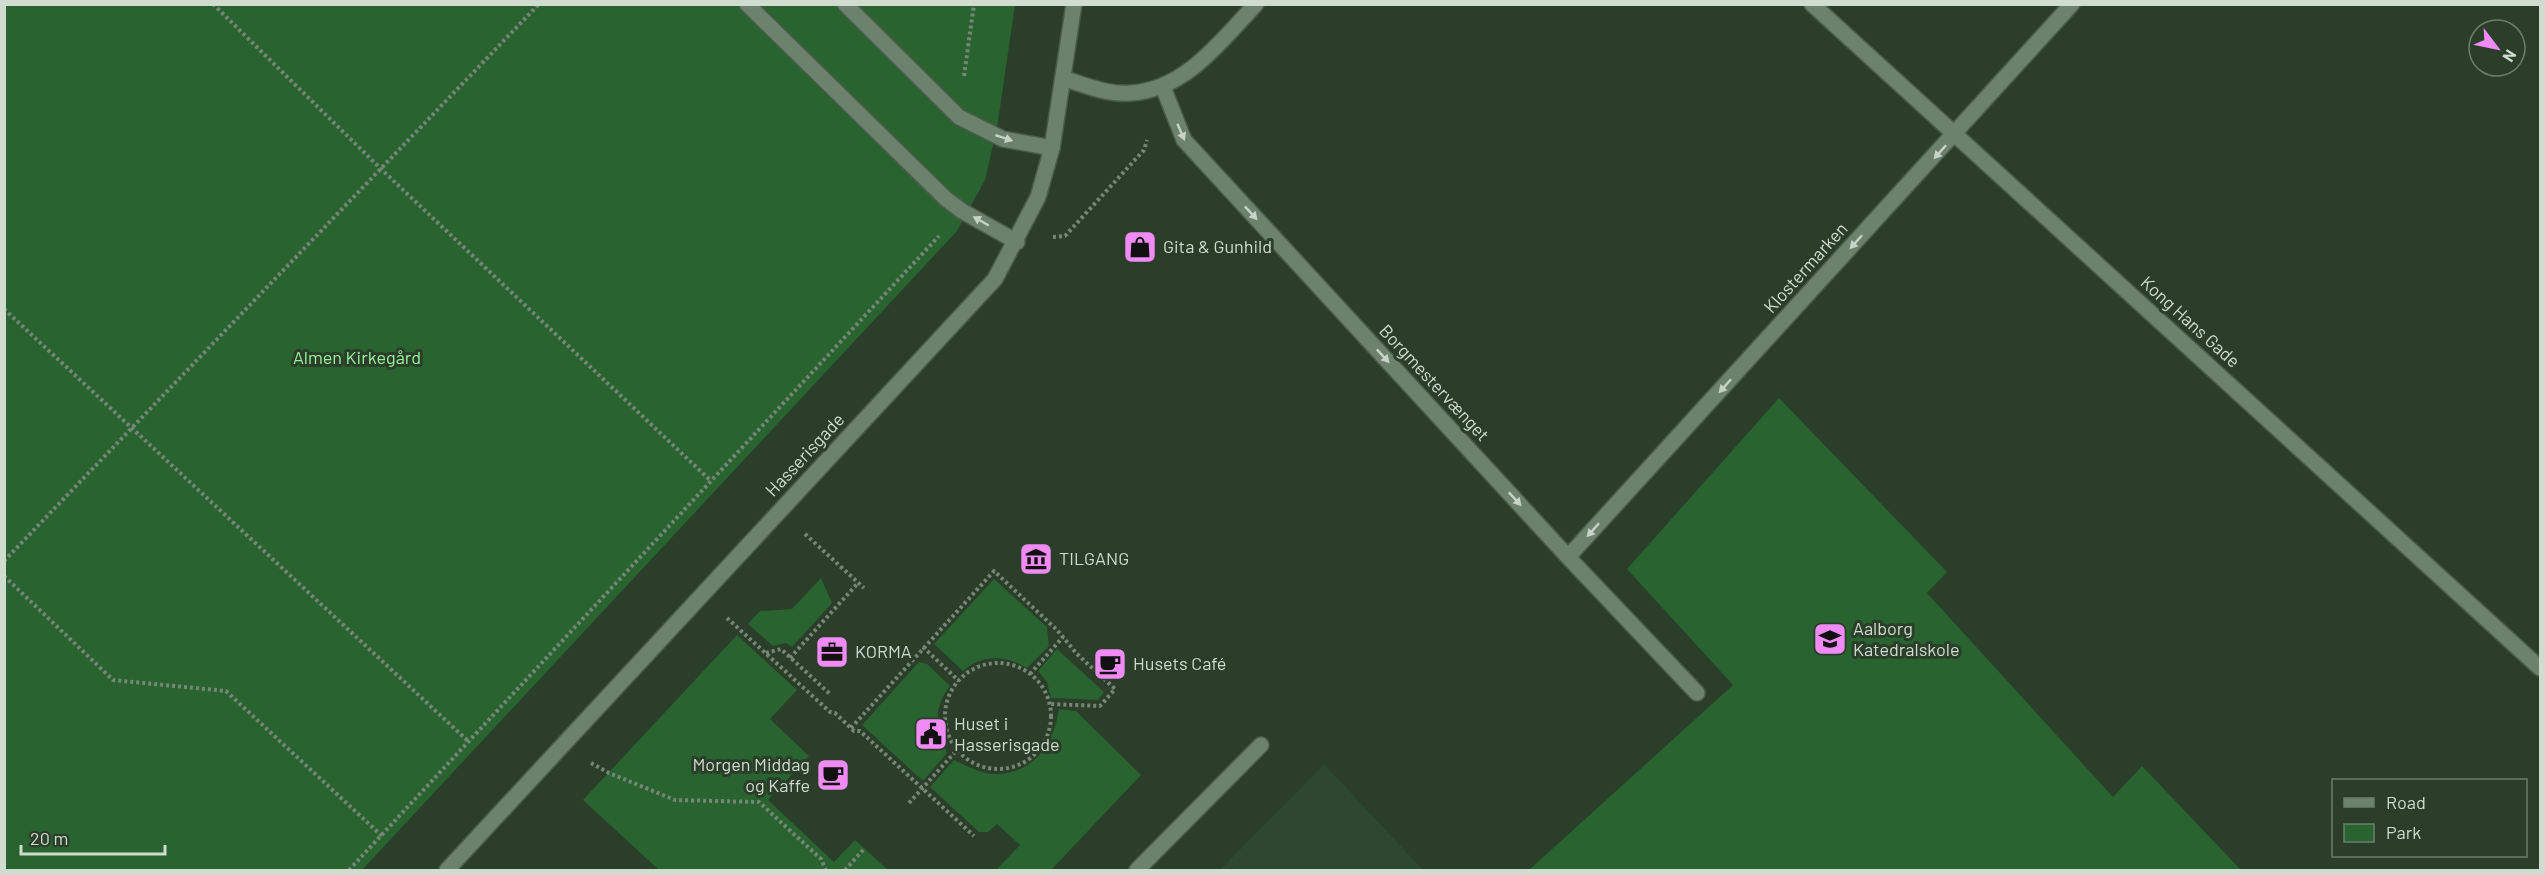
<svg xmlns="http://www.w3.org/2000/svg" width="2545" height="875" font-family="Barlow,sans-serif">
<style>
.built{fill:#2e482f}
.green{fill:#29632f}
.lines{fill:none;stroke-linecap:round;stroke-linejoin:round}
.lane-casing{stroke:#4a5b4b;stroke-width:18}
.street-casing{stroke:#4a5b4b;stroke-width:18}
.secondary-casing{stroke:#4a5b4b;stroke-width:18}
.path{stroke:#778777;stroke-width:4;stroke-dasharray:3 3;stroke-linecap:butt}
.lane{stroke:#6c826c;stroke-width:15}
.street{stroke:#6c826c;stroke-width:15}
.secondary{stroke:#6c826c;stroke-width:15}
.oneway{fill:#c6d3c6}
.labels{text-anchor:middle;stroke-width:6;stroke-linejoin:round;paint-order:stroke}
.poi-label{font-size:18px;fill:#d0dcd0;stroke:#2a3e2a;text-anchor:start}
.street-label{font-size:18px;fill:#d0dcd0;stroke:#2a3e2a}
.park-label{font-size:18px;fill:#98f59d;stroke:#2a3e2a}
</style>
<rect width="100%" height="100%" fill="#2a3e2a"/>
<!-- built -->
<polygon class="built" points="1324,764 1423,870 1220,870"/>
<!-- green -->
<g class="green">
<polygon points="5,5 1015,5 997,128 985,180 957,231 362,870 5,870"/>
<polygon points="1779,398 1947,572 1927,593 2113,797 2142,766 2241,870 1529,870 1733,685 1627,569"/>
<polygon points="821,578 832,603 792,647 786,643 773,646 748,624 760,611 792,609"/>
<path d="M994,579L1047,627L1049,646L1027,668C1006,655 982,654 963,671L934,644Z"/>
<polygon points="737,635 797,690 770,719 809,756 768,800 834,862 855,840 888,870 659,870 583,800"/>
<polygon points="1057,649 1104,692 1098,700 1051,698 1047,682 1038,671"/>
<path d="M919,662L927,664L950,686C932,709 937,727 947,753L923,781L862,725Z"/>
<path d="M1059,709L1076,711L1141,775L1051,870H996L1020,845L997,824L988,832H979L930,787L954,760C967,766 983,775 998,774C1034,773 1054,743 1059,709Z"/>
</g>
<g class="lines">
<defs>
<g id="lane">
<polyline points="747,4 946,199 962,211 1017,242"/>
<polyline points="845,4 959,117 1003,139 1052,148"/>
<polyline points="1137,870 1261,745"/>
</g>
<g id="street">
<polyline points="1812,4 2540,668"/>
<path d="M1063,78C1084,85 1108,95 1131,93C1185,90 1221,41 1256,4"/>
<polyline points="1163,87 1184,140 1568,557 1697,693"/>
<polyline points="1568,557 2072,4"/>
</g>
<polyline id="secondary" points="447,870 995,279 1038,197 1052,148 1074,4"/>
</defs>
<!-- lane casing -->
<use href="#lane" class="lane-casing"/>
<!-- street casing -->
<use href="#street" class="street-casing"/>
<!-- secondary casing -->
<use href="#secondary" class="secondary-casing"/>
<!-- path -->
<g class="path">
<polyline points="213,4 381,169 711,481"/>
<polyline points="964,76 974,4"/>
<polyline points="1053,237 1065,236 1144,150 1147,140"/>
<polyline points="4,309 469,742"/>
<polyline points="805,534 864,588"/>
<polyline points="4,561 539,4"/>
<polyline points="4,576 113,680 226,691 382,836"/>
<polyline points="727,618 830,712 835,713 854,731 860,731 974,836"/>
<polyline points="923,647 959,681"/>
<polyline points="766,653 781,649 831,695"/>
<polyline points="790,658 858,583"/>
<circle cx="998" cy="716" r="53"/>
<polyline points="1030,674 1063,637"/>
<polyline points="851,728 994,571 1057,630 1077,654 1115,689 1100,706 1050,704"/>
<polyline points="591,763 609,773 675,800 759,802 821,859 826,870"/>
<polyline points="909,803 957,750"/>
<polyline points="349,870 939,236"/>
<polyline points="845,870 864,849"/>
</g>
<!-- lane -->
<use href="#lane" class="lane"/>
<!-- street -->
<use href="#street" class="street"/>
<!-- secondary -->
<use href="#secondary" class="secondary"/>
</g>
<!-- one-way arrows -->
<defs><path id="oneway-solid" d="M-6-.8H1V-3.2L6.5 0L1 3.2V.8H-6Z" transform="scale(1.5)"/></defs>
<g class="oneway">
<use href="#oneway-solid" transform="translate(1181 132) rotate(66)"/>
<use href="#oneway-solid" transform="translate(1004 138) rotate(18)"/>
<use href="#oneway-solid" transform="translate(1940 152) rotate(132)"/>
<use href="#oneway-solid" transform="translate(1251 213) rotate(47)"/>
<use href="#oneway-solid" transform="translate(981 221) rotate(-150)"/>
<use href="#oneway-solid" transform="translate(1856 242) rotate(132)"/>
<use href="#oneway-solid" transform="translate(1383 356) rotate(47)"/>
<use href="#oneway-solid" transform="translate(1725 386) rotate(132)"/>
<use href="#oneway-solid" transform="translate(1515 499) rotate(47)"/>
<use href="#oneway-solid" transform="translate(1593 530) rotate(132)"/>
</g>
<!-- icons -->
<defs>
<symbol id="shop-square" viewBox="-11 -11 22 22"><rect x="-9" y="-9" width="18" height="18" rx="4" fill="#f08bf5" stroke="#2a3e2a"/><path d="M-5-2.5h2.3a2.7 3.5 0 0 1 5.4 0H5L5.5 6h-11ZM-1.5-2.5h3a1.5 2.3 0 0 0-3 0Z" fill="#111"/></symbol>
<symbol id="museum-square" viewBox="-11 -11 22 22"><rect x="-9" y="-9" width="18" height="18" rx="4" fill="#f08bf5" stroke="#2a3e2a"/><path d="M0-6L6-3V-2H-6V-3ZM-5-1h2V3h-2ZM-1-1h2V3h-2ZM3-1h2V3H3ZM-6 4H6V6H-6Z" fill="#111"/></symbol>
<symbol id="school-square" viewBox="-11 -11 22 22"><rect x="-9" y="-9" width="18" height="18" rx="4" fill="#f08bf5" stroke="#2a3e2a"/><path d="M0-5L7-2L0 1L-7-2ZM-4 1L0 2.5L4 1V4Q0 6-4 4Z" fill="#111"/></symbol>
<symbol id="office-square" viewBox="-11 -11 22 22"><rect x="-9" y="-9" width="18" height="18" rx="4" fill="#f08bf5" stroke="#2a3e2a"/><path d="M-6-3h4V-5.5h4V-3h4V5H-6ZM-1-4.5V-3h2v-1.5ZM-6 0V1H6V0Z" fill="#111"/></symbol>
<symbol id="cafe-square" viewBox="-11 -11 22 22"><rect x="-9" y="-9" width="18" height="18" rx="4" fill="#f08bf5" stroke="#2a3e2a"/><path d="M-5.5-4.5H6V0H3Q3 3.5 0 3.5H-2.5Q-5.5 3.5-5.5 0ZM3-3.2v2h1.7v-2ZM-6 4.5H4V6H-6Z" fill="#111"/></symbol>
<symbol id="civic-square" viewBox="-11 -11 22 22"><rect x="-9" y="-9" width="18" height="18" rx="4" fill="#f08bf5" stroke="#2a3e2a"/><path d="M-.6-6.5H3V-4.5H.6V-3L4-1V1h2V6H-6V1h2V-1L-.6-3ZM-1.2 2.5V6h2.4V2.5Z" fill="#111"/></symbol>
</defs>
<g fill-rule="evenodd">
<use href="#shop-square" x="1121" y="228" width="38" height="38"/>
<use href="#museum-square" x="1017" y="540" width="38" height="38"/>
<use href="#school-square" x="1811" y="620" width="38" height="38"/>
<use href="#office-square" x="813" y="633" width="38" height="38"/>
<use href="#cafe-square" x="1091" y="645" width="38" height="38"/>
<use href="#civic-square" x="912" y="715" width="38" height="38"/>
<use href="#cafe-square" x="814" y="756" width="38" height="38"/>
</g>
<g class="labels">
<!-- poi labels -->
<g class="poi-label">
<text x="1163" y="253">Gita &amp; Gunhild</text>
<text x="1059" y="565">TILGANG</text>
<text x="1853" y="635">Aalborg<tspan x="1853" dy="21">Katedralskole</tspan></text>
<text x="855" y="658">KORMA</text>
<text x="1133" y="670">Husets Café</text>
<text x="954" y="730">Huset i<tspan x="954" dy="21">Hasserisgade</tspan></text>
<text x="810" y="771" text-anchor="end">Morgen Middag<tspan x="810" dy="21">og Kaffe</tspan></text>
</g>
<!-- street labels -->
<g class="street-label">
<text transform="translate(1806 268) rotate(-48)" y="6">Klostermarken</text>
<text transform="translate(2190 322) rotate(42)" y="6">Kong Hans Gade</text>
<text transform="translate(1434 383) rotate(47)" y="6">Borgmestervænget</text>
<text transform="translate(805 455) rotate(-47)" y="6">Hasserisgade</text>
</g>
<!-- park labels -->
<g class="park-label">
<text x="357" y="364">Almen Kirkegård</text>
</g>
</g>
<!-- border -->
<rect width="2545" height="875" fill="none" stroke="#d0dcd0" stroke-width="12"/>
<!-- legend -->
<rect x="2332" y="779" width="195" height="78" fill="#2a3e2a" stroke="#6c7d6c" stroke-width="1.5"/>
<rect x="2344" y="798" width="30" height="9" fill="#6c826c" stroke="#6c7d6c" stroke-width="1.5"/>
<text x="2386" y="809" font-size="18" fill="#d0dcd0">Road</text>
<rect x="2344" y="824" width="30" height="18" fill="#29632f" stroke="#6c7d6c" stroke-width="1.5"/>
<text x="2386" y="839" font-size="18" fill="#d0dcd0">Park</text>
<!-- north arrow -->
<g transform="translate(2497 48) rotate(122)"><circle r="28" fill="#2a3e2a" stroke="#6c7d6c" stroke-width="1.5"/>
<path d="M0-4.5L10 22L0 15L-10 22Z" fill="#f08bf5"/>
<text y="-9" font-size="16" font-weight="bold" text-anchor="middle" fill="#d0dcd0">N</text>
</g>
<!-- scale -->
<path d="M21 845v9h144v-9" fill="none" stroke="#d0dcd0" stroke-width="3"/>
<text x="30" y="845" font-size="18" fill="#d0dcd0" stroke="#2a3e2a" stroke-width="4.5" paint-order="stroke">20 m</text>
</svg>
